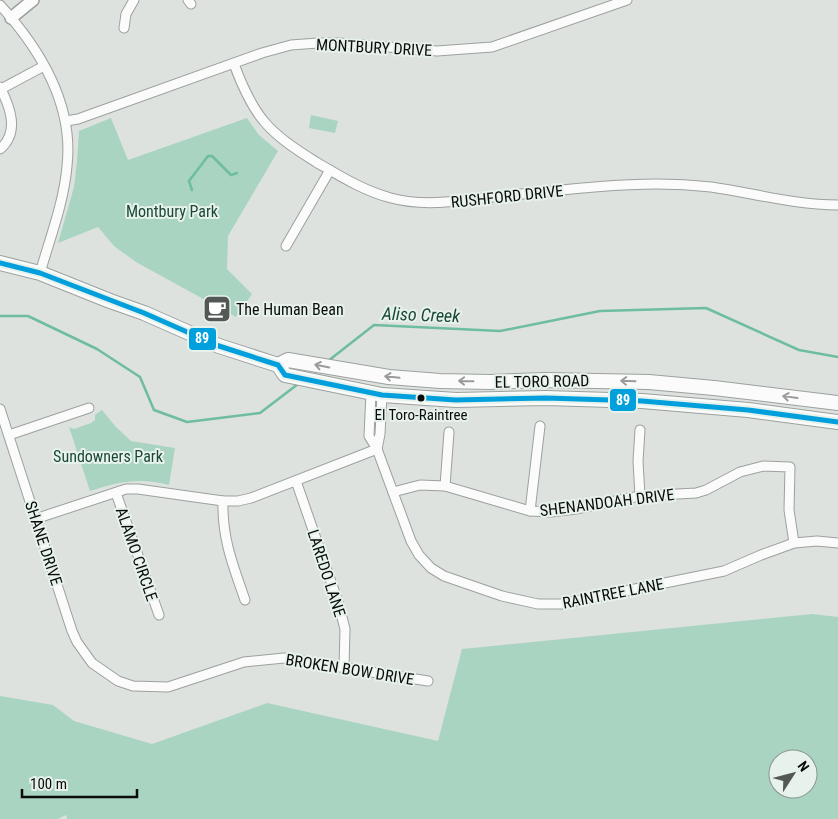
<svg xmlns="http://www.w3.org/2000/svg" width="838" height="819" font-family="'Roboto Condensed',sans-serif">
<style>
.green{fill:#a9d4c1;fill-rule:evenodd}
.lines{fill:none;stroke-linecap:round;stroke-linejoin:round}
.stream{stroke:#6ebd9f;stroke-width:2.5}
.street-casing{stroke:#9ca19e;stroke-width:11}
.secondary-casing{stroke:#9ca19e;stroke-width:14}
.primary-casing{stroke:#9ca19e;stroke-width:16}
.street{stroke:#fafbfa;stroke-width:9}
.secondary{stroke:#fafbfa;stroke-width:11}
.primary{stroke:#fafbfa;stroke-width:14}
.bus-1-casing{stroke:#e7f2ec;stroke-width:9}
.bus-1{stroke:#019fdb;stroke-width:5}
.oneway{stroke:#9a9b9a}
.bus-dot{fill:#090c0a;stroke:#e7f2ec;stroke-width:2}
.labels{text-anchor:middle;stroke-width:4;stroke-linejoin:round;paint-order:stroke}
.bus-label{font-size:15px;fill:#090c0a;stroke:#e7f2ec}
.street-label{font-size:16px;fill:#090c0a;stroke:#e7f2ec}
.park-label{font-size:16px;fill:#1b4936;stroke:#e7f2ec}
.poi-label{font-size:16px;fill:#090c0a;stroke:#e7f2ec;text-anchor:start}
.water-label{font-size:18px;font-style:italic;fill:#1b4936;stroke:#e7f2ec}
.line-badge{stroke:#e7f2ec;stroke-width:2}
.badge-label{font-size:14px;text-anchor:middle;font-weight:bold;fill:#fff}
</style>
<rect width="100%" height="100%" fill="#dde2df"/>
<!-- green -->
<g class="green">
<polygon points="311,115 338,121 335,133 309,128"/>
<polygon points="111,118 128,160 247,118 259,135 278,151 228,236 227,269 252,294 236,317 136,262 114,246 98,227 58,243 74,187 77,161 79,131"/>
<path d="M102,410L116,427L131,441L175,448L169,485C141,477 117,482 90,491L69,427L74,429L91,423L95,420V415Z"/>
<path d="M812,614L838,617V819H67L66,815L58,819H0V696L53,705L74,721L152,744L267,703L438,741L462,649ZM778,759H808V789H778Z"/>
</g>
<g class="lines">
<!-- stream -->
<g class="stream">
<polyline points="192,190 189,181 208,156 212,156 231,175 237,173"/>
<polyline points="0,316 28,316 97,349 140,377 154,410 187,422 260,413 298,384"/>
<polyline points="328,361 374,325 500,331 600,311 706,308 799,350 838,357"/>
</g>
<defs>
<g id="street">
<polyline points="188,0 191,4"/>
<path d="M0,5C40,49 74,104 67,166C64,202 50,238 40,273"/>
<polyline points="124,28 126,14 134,0"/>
<path d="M234,64C254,118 268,132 316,162C340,176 364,191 391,198C424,207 459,201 492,197C547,192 603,184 658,184C676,184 693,185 711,187C753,193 795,205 838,205"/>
<path d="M0,87C10,107 20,132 0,149"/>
<polyline points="1,89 44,66"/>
<polyline points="66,121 78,119 262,53 291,45 318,43 339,43 437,51 492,47 627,0"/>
<polyline points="286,246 330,170"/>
<polyline points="371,393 369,436 377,449 411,541 419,555 431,568 444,576 502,596 538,604 561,604 724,571 761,555 794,543 817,541 838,543"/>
<polyline points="0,409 72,631 77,642 92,663 118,681 133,686 168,687 244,662 284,658 428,681"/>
<polyline points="9,435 89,408"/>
<polyline points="377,449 380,434 382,395"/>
<polyline points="296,481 338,602 345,629 344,667"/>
<polyline points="445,486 449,432"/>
<polyline points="393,492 420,485 445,486 530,511 551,512 576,509 640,496 696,493 706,490 740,472 763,466 790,467 789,510 794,543"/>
<polyline points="116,493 159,615"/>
<polyline points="640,496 638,461 640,430"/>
<path d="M223,501C222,539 233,565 245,600"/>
<polyline points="530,511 540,426"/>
<polyline points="35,519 126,489 138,489 223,501 238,501 251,498 377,449"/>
</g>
<polyline id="secondary" points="11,18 33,0"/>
<g id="primary">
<polyline points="0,263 40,273 110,301 144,313 219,346 278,365 285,375 382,395 456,400 546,398 642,401 748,410 838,422"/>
<polyline points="278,365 288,360 389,377 440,381 490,382 545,380 649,382 714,388 838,403"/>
</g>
</defs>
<!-- street casing -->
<use href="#street" class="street-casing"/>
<!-- secondary casing -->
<use href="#secondary" class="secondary-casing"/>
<!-- primary casing -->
<use href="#primary" class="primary-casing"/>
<!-- street -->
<use href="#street" class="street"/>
<!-- secondary -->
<use href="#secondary" class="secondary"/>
<!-- primary -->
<use href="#primary" class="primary"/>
<defs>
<polyline id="bus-1" points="0,263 40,273 144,313 219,346 278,365 285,375 382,395 456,400 546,398 642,401 748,410 838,422"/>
</defs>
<!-- bus-1 casing -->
<use href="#bus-1" class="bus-1-casing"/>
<!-- bus-1 -->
<use href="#bus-1" class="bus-1"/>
</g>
<!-- one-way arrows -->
<defs><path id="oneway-shaft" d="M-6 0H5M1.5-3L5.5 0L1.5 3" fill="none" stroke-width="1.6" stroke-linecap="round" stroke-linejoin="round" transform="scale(1.25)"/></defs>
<g class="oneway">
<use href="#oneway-shaft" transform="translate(322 366) rotate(-169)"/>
<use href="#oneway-shaft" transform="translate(392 377) rotate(-174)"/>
<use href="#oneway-shaft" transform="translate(466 381) rotate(-179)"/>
<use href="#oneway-shaft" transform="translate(628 381) rotate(-178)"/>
<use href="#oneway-shaft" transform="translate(790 397) rotate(-172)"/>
</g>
<!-- icons -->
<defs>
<symbol id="cafe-square" viewBox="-11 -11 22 22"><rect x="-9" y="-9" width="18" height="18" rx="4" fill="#535755" stroke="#e7f2ec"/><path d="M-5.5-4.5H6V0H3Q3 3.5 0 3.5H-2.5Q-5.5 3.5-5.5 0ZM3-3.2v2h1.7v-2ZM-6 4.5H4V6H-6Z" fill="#fff"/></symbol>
</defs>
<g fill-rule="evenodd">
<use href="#cafe-square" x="201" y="293" width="32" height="32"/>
</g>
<!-- markers -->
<circle class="bus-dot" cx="421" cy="398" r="4.5"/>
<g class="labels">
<!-- bus labels -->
<g class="bus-label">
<text x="421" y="420">El Toro-Raintree</text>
</g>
<!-- street labels -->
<g class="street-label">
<text transform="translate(374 47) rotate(3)" y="6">MONTBURY DRIVE</text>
<text transform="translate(507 196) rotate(-6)" y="6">RUSHFORD DRIVE</text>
<text transform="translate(542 381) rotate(-1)" y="6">EL TORO ROAD</text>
<text transform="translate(607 502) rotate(-7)" y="6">SHENANDOAH DRIVE</text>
<text transform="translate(44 543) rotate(72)" y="6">SHANE DRIVE</text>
<text transform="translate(137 554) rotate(71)" y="6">ALAMO CIRCLE</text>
<text transform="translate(327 573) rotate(72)" y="6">LAREDO LANE</text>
<text transform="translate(613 593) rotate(-11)" y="6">RAINTREE LANE</text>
<text transform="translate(350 669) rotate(9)" y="6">BROKEN BOW DRIVE</text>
</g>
<!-- park labels -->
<g class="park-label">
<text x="172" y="217">Montbury Park</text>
<text x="108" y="462">Sundowners Park</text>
</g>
<!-- poi labels -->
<g class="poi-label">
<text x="236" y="315">The Human Bean</text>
</g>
<!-- water labels -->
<g class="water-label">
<text transform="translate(421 315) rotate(2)" y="6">Aliso Creek</text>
</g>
</g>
<g class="line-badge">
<rect x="188" y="327" width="29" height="24" rx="5" fill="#019fdb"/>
<rect x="609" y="388" width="28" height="24" rx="5" fill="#019fdb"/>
</g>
<g class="badge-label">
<text x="202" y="343">89</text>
<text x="623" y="405">89</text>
</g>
<!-- north arrow -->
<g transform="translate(793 774) rotate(54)"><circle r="24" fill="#e7f2ec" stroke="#8e9692"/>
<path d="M0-4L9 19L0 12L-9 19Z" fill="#535755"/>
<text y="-8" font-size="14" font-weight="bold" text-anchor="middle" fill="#090c0a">N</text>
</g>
<!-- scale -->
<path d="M22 789v8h115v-8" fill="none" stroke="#090c0a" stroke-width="2.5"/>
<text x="30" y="789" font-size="15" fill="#090c0a" stroke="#e7f2ec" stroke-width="4" paint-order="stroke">100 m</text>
</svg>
